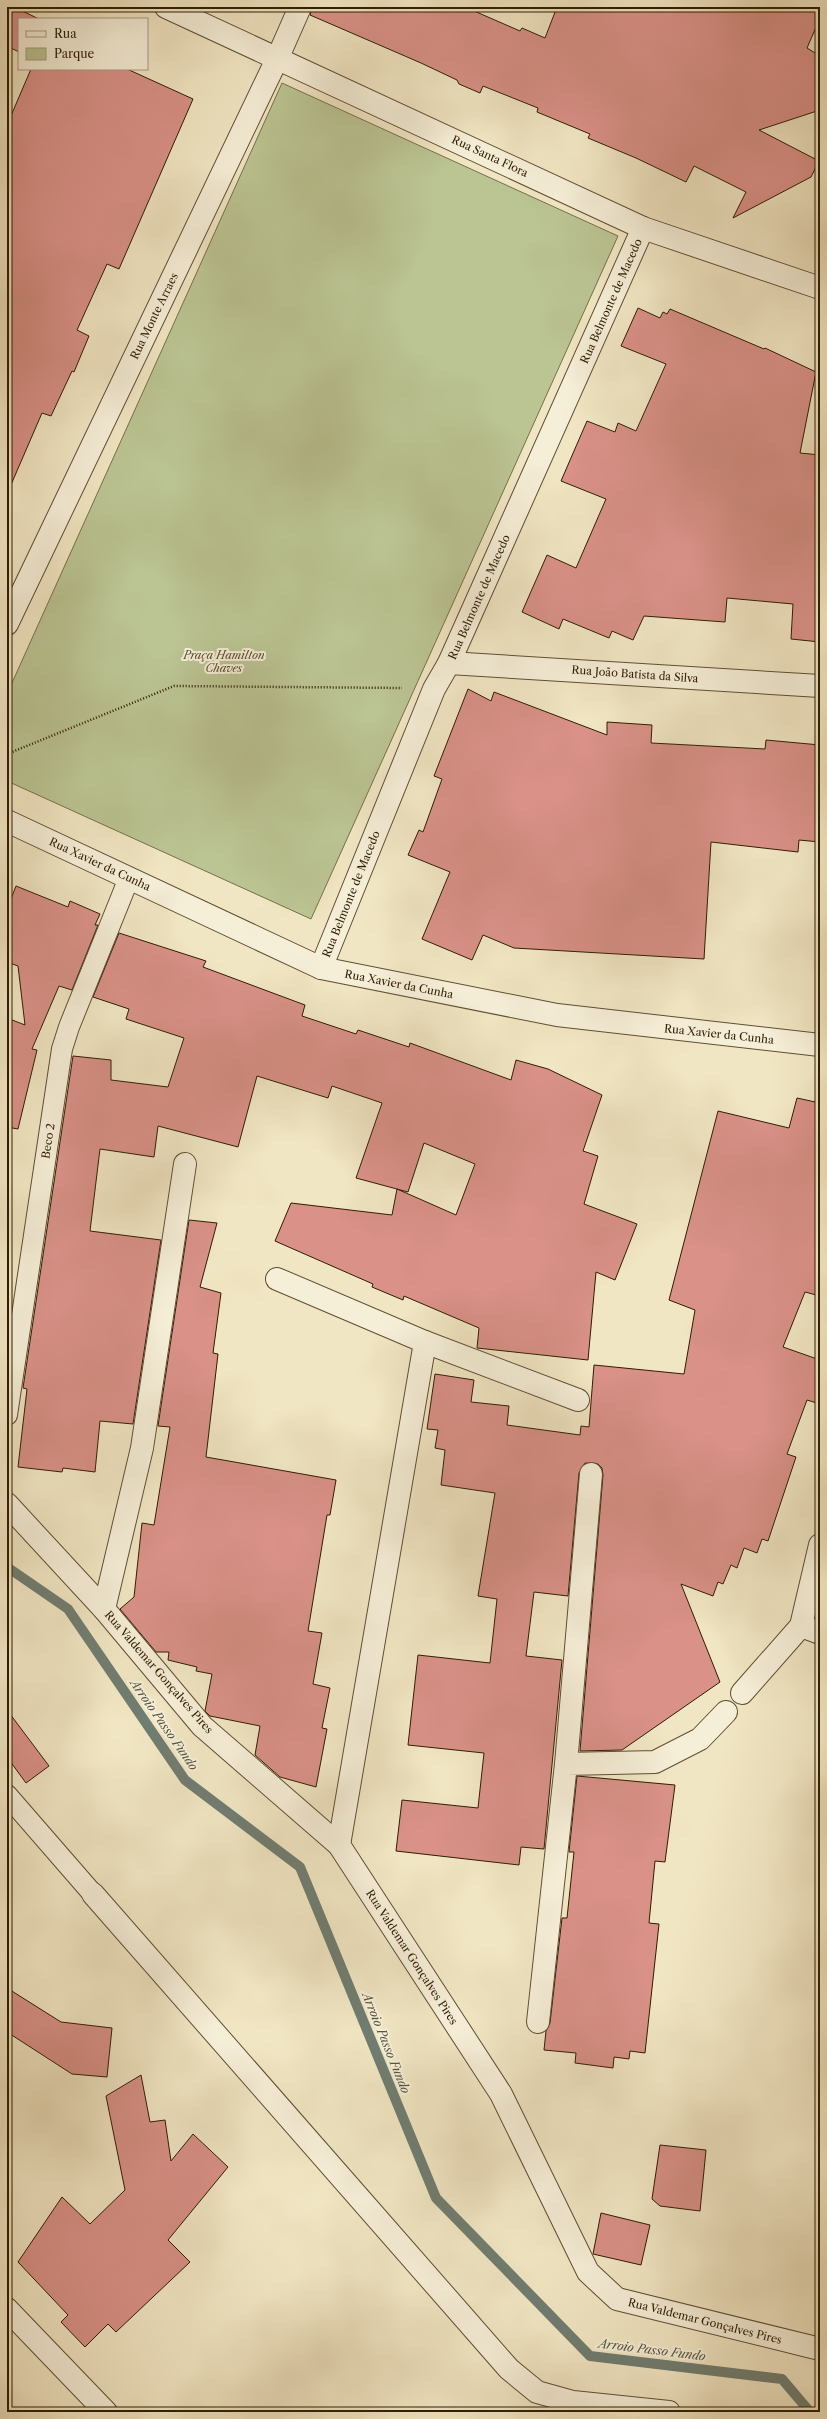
<svg xmlns="http://www.w3.org/2000/svg" width="827" height="2419" font-family="'Libre Caslon Text',serif">
<style>
.green{fill:#bbc493;stroke:#75704b}
.lines{fill:none;stroke-linecap:round;stroke-linejoin:round}
.stream{stroke:#707d71;stroke-width:10}
.building{fill:#d99188;stroke:#2f1c03}
.service-casing{stroke:#604e33;stroke-width:22}
.minor-casing{stroke:#604e33;stroke-width:24}
.tertiary-casing{stroke:#604e33;stroke-width:24}
.path{stroke:#2f1c03;stroke-width:2.5;stroke-dasharray:1 2;stroke-linecap:butt}
.service{stroke:#f6efd8;stroke-width:20}
.minor{stroke:#f6efd8;stroke-width:22}
.tertiary{stroke:#f6efd8;stroke-width:22}
.labels{text-anchor:middle;stroke-width:4;stroke-linejoin:round;paint-order:stroke}
.street-label{font-size:11px;fill:#2f1c03;stroke:#f6efd8}
.park-label{font-size:11px;font-style:italic;fill:#594e2e;stroke:#f6efd8}
.water-label{font-size:12px;font-style:italic;fill:#555543;stroke:#f6efd8}
</style>
<rect width="100%" height="100%" fill="#f1e6c3"/>
<filter id="stains"><feTurbulence type="fractalNoise" baseFrequency=".005" numOctaves="4"/><feColorMatrix values="0 0 0 0 .2 0 0 0 0 .09 0 0 0 0 .02 0 0 0 .5 -.17"/></filter>
<radialGradient id="worn" r=".72"><stop offset=".6" stop-color="#630" stop-opacity="0"/><stop offset="1" stop-color="#630" stop-opacity=".3"/></radialGradient>
<!-- green -->
<polygon class="green" points="282,83 618,236 311,919 7,781 7,694"/>
<g class="lines">
<!-- stream -->
<polyline class="stream" points="7,1567 68,1609 185,1780 300,1867 436,2198 590,2356 782,2379 810,2412"/>
</g>
<!-- building -->
<g class="building">
<polygon points="7,7 14,7 39,19 19,19 19,52 7,46"/>
<polygon points="312,7 465,7 520,31 522,28 545,38 557,7 820,7 820,18 807,48 820,56 820,110 759,130 819,161 811,177 733,218 746,192 694,166 686,182 636,158 588,138 590,134 537,112 538,108 483,86 480,93 459,84 457,80 421,63 310,15"/>
<polygon points="31,69 127,69 193,99 119,269 107,264 77,330 89,336 74,372 72,371 51,416 42,413 7,494 7,125"/>
<polygon points="638,308 660,318 663,312 667,314 670,309 764,349 765,348 816,372 800,453 820,455 820,642 791,639 793,604 727,598 725,622 644,616 633,640 612,631 609,638 563,619 559,629 522,612 547,555 576,568 606,499 561,481 587,421 615,432 618,423 636,431 666,364 621,346"/>
<polygon points="468,689 491,701 494,692 607,735 607,722 652,725 651,743 765,749 766,740 820,745 820,842 799,840 798,852 711,842 704,959 514,948 483,935 472,960 422,939 450,872 408,855 419,830 423,832 442,779 434,776"/>
<polygon points="16,886 68,907 70,901 100,914 95,925 98,925 72,990 59,986 32,1049 37,1050 18,1129 7,1127 7,1018 25,1025 18,966 7,962 7,909"/>
<polygon points="119,933 206,961 203,967 305,1005 302,1016 356,1034 358,1030 409,1047 410,1043 511,1080 516,1060 548,1069 602,1095 583,1151 598,1156 584,1204 637,1224 615,1280 596,1272 588,1360 477,1348 479,1328 404,1296 403,1300 372,1287 373,1284 275,1241 291,1203 392,1215 397,1189 456,1215 475,1164 424,1143 408,1192 356,1178 382,1103 332,1086 328,1098 257,1076 238,1147 158,1126 154,1157 100,1149 90,1231 161,1240 133,1424 100,1421 95,1472 63,1468 62,1472 18,1467 27,1389 23,1388 73,1056 111,1060 111,1080 168,1087 184,1038 126,1019 129,1009 93,997"/>
<polygon points="797,1098 820,1103 820,1296 805,1292 783,1347 820,1360 820,1404 807,1400 787,1454 796,1457 768,1541 762,1539 757,1553 744,1548 737,1568 731,1565 723,1584 718,1582 713,1596 681,1584 720,1682 622,1750 580,1751 603,1475 602,1468 598,1464 585,1463 579,1473 568,1596 534,1592 526,1656 562,1660 544,1849 521,1847 519,1865 396,1851 402,1800 478,1808 484,1753 408,1745 418,1655 490,1663 497,1599 478,1596 495,1493 441,1485 445,1450 435,1448 438,1430 427,1429 435,1374 474,1380 471,1402 509,1406 507,1425 580,1435 581,1426 589,1427 594,1365 684,1374 695,1310 669,1300 718,1111 789,1128"/>
<polygon points="189,1220 217,1223 200,1287 221,1293 213,1353 218,1354 206,1457 336,1480 330,1515 327,1515 308,1631 322,1633 313,1684 330,1688 322,1728 327,1729 316,1787 280,1777 255,1755 260,1726 210,1716 205,1711 212,1674 196,1671 197,1667 168,1660 169,1652 156,1652 120,1609 134,1597 142,1523 154,1525 170,1427 158,1426"/>
<polygon points="7,1710 49,1766 26,1783 7,1757"/>
<polygon points="577,1776 675,1785 665,1862 655,1861 649,1923 659,1924 645,2053 630,2051 629,2059 614,2057 613,2068 575,2063 576,2053 544,2050 546,2031 550,2023 562,1918 567,1918 574,1852 569,1852"/>
<polygon points="7,1988 61,2022 112,2028 107,2077 72,2074 7,2032"/>
<polygon points="141,2075 150,2122 165,2120 171,2161 193,2134 228,2167 168,2240 190,2262 116,2332 108,2324 85,2347 61,2322 68,2315 18,2262 62,2197 90,2224 125,2190 106,2096"/>
<polygon points="660,2145 706,2150 700,2211 660,2206 652,2199"/>
<polygon points="601,2213 650,2225 641,2265 593,2254"/>
</g>
<g class="lines">
<defs>
<g id="service">
<polyline points="7,1415 62,1049 69,1027 129,878"/>
<polyline points="7,1795 93,1894"/>
</g>
<g id="minor">
<polyline points="7,624 278,57 300,7"/>
<polyline points="449,663 820,686"/>
<polyline points="7,821 321,968 557,1015 820,1045"/>
<polyline points="321,968 434,689 449,663 643,228"/>
<polyline points="277,1279 425,1342 578,1400"/>
<polyline points="7,1504 104,1609 202,1726 339,1845 501,2094 588,2272 617,2299 820,2349"/>
<polyline points="104,1609 142,1448 185,1164"/>
<polyline points="801,1626 820,1633"/>
<polyline points="742,1693 801,1626 820,1545"/>
<polyline points="566,1764 591,1474"/>
<polyline points="339,1845 425,1342"/>
<polyline points="93,1894 509,2369 537,2392 573,2402 669,2412"/>
<polyline points="538,2022 566,1764 655,1762 700,1739 726,1712"/>
<polyline points="7,2309 106,2412"/>
</g>
<polyline id="tertiary" points="166,7 643,228 820,288"/>
</defs>
<!-- service casing -->
<use href="#service" class="service-casing"/>
<!-- minor casing -->
<use href="#minor" class="minor-casing"/>
<!-- tertiary casing -->
<use href="#tertiary" class="tertiary-casing"/>
<!-- path -->
<polyline class="path" points="7,754 174,686 402,688"/>
<!-- service -->
<use href="#service" class="service"/>
<!-- minor -->
<use href="#minor" class="minor"/>
<!-- tertiary -->
<use href="#tertiary" class="tertiary"/>
</g>
<g class="labels">
<!-- street labels -->
<g class="street-label">
<text transform="translate(490 156) rotate(25)" y="4">Rua Santa Flora</text>
<text transform="translate(611 301) rotate(-66)" y="4">Rua Belmonte de Macedo</text>
<text transform="translate(154 316) rotate(-64)" y="4">Rua Monte Arraes</text>
<text transform="translate(479 597) rotate(-66)" y="4">Rua Belmonte de Macedo</text>
<text transform="translate(635 674) rotate(4)" y="4">Rua João Batista da Silva</text>
<text transform="translate(100 864) rotate(25)" y="4">Rua Xavier da Cunha</text>
<text transform="translate(351 894) rotate(-68)" y="4">Rua Belmonte de Macedo</text>
<text transform="translate(399 984) rotate(11)" y="4">Rua Xavier da Cunha</text>
<text transform="translate(719 1034) rotate(6)" y="4">Rua Xavier da Cunha</text>
<text transform="translate(48 1141) rotate(-81)" y="4">Beco 2</text>
<text transform="translate(159 1672) rotate(49)" y="4">Rua Valdemar Gonçalves Pires</text>
<text transform="translate(412 1957) rotate(57)" y="4">Rua Valdemar Gonçalves Pires</text>
<text transform="translate(705 2321) rotate(14)" y="4">Rua Valdemar Gonçalves Pires</text>
</g>
<!-- park labels -->
<g class="park-label">
<text x="224" y="659">Praça Hamilton<tspan x="224" dy="13">Chaves</tspan></text>
</g>
<!-- water labels -->
<g class="water-label">
<text transform="translate(164 1725) rotate(55)" y="4">Arroio Passo Fundo</text>
<text transform="translate(386 2043) rotate(68)" y="4">Arroio Passo Fundo</text>
<text transform="translate(652 2350) rotate(7)" y="4">Arroio Passo Fundo</text>
</g>
</g>
<!-- margin -->
<rect width="827" height="2419" fill="none" stroke="#f1e6c3" stroke-width="24"/>
<rect x="8" y="8" width="811" height="2403" fill="none" stroke="#2f1c03" stroke-width="2"/>
<rect x="12" y="12" width="803" height="2395" fill="none" stroke="#2f1c03"/>
<!-- legend -->
<rect x="18" y="18" width="130" height="52" fill="#f6efd8" stroke="#a69b83"/>
<rect x="26" y="31" width="20" height="6" fill="#f6efd8" stroke="#a69b83"/>
<text x="54" y="38" font-size="12" fill="#2f1c03">Rua</text>
<rect x="26" y="48" width="20" height="12" fill="#bbc493" stroke="#a69b83"/>
<text x="54" y="58" font-size="12" fill="#2f1c03">Parque</text>
<rect width="100%" height="100%" filter="url(#stains)"/>
<rect width="100%" height="100%" fill="url(#worn)"/>
</svg>
